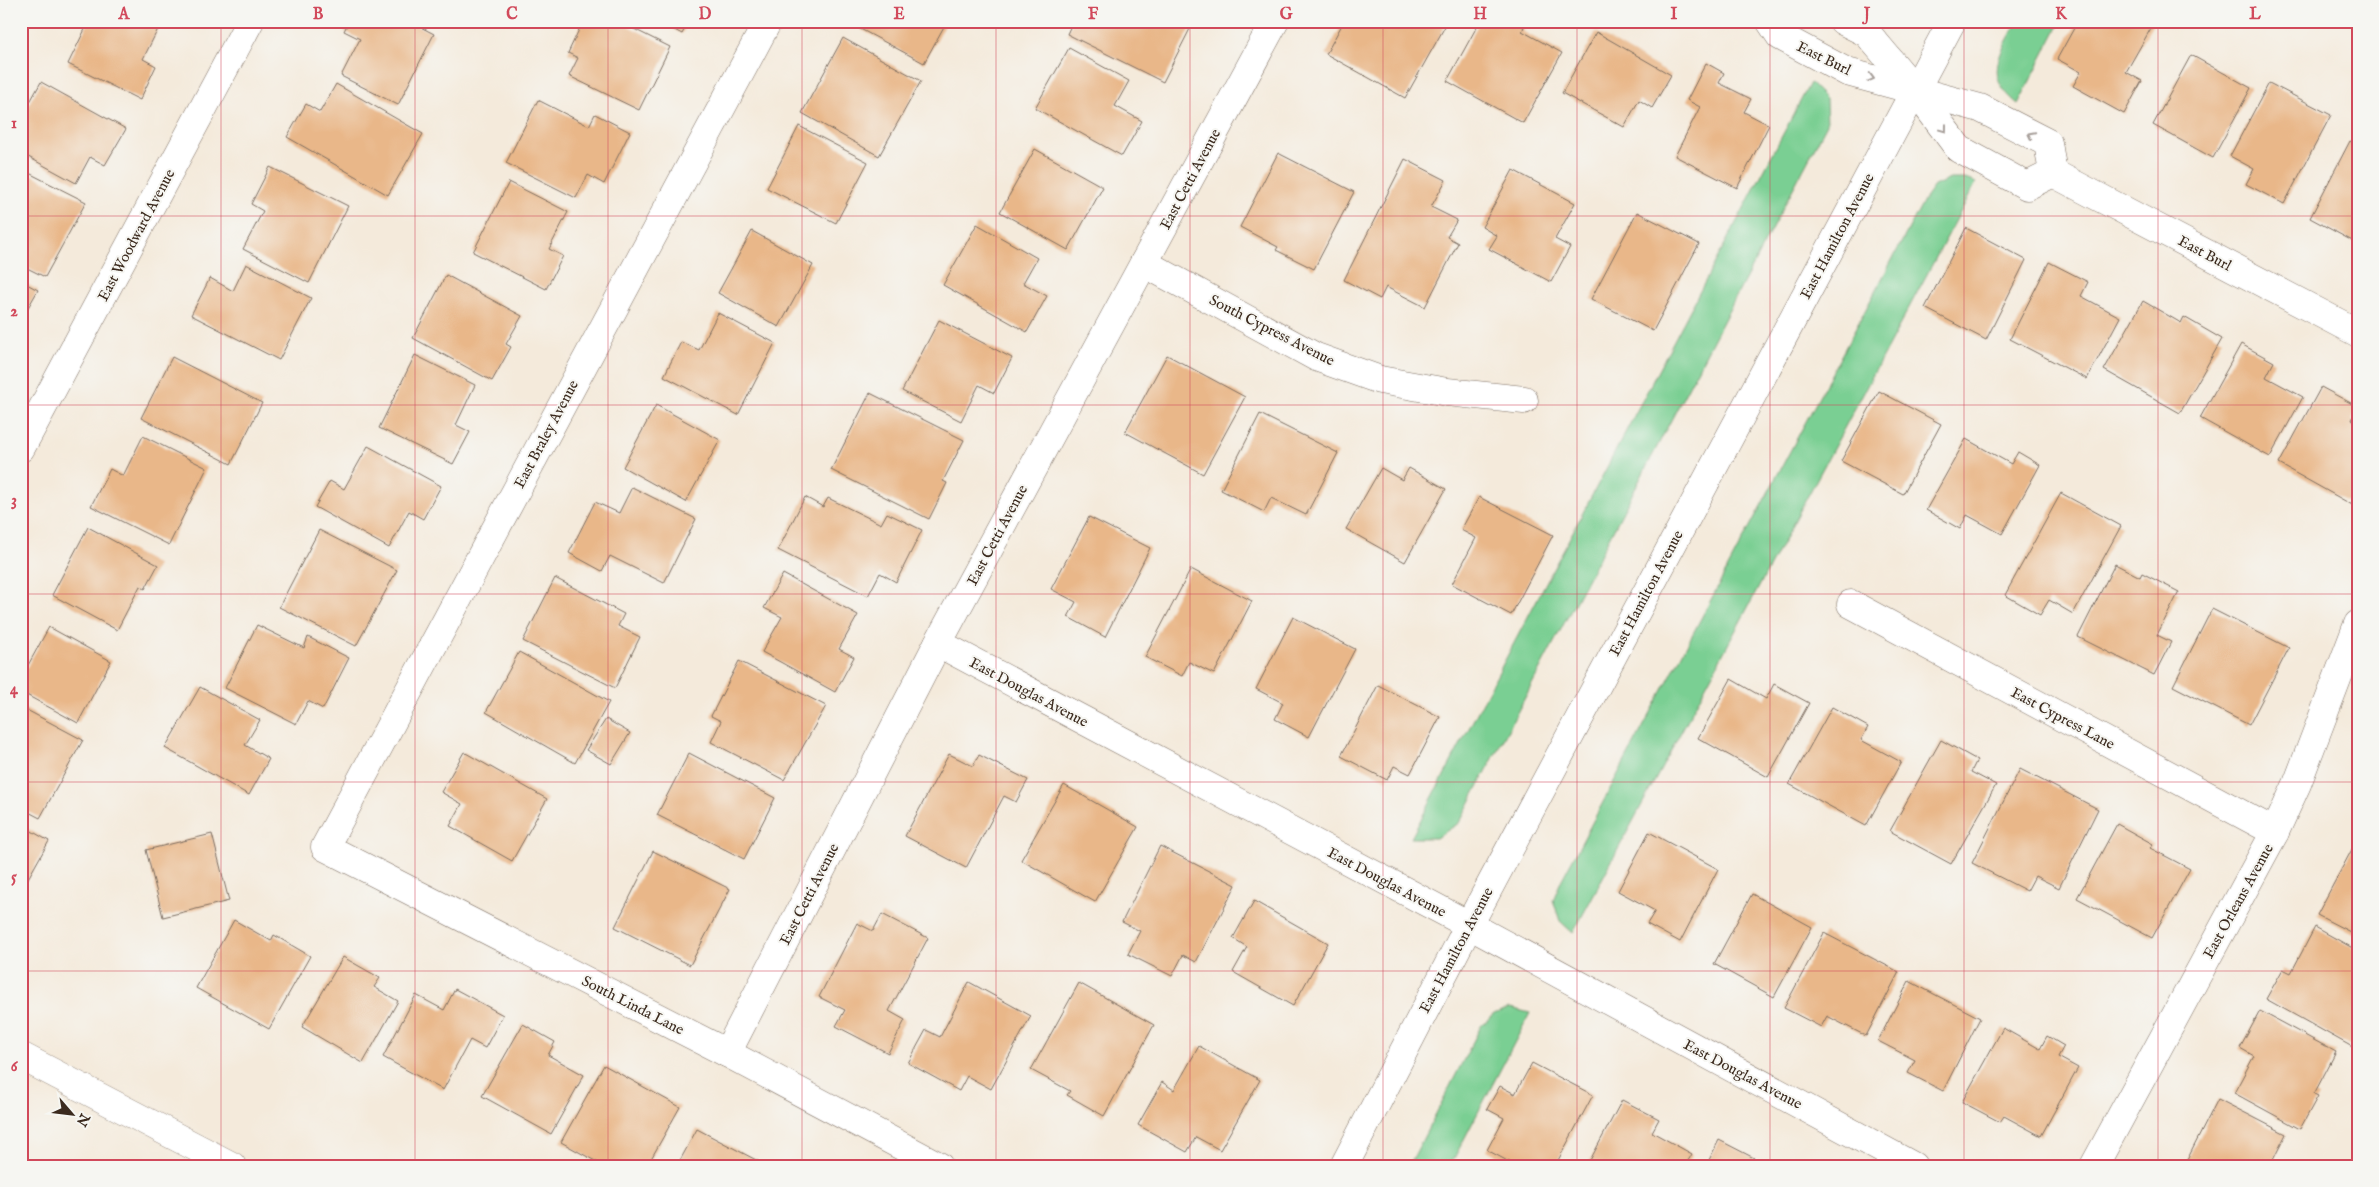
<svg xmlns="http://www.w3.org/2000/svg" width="2379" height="1187" font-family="'IM FELL English',serif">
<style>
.green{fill:#7acf93;stroke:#5a7c58}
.building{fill:#e9b789}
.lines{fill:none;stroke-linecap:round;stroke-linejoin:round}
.minor-casing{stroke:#7c6d60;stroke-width:29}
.tertiary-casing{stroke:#7c6d60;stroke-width:29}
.minor{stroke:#fff;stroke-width:28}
.tertiary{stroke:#fff;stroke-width:28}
.oneway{stroke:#a79f9a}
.grid{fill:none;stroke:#d1495b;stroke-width:1;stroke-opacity:0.55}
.labels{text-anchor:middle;stroke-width:4;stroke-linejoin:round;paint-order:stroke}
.street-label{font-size:15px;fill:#3b2a1e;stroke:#f6f6f2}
.neatline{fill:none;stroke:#d1495b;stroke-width:2}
.grid-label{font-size:16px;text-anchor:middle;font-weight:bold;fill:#d1495b}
</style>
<rect width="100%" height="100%" fill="#f6f6f2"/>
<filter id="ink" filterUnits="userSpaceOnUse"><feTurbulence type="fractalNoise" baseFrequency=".02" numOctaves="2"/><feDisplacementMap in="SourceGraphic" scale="10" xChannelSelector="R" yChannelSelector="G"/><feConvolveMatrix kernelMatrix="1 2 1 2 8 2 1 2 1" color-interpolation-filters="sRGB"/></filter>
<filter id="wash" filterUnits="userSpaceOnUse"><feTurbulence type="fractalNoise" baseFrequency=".0096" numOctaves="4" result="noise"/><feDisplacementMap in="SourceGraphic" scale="20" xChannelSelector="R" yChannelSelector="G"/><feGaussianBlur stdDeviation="1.12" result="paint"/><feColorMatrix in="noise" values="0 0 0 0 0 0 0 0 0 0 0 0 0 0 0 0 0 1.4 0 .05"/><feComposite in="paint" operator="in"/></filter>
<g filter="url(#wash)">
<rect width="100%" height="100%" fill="#f4eadb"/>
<!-- green -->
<g class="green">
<path d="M2018,21H2061L2018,104C1982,75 2000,54 2018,21Z"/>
<polygon points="1810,83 1826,99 1827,124 1459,823 1436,838 1411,838"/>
<polygon points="1950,179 1965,179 1976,183 1573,933 1560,921 1553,900 1561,881 1924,200 1934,186"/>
<polygon points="1510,1008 1530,1013 1450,1166 1409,1166 1481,1026 1494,1014"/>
</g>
<g id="blocks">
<!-- building -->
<g class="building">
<polygon points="89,21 162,21 143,59 156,66 140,100 68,64"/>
<polygon points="349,21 409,21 434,34 398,105 341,76 360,39 344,31"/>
<polygon points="583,21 618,21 670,47 639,110 569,76 578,58 568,53"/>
<polygon points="658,21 689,21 682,34"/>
<polygon points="853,21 947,21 924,63 851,24"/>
<polygon points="1073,21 1194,21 1163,82 1067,34"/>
<polygon points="1344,21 1448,21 1405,98 1326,54"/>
<polygon points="1480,21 1513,21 1524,27 1522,31 1562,53 1523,123 1447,81"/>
<polygon points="2078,21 2155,21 2126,72 2142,81 2124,114 2073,86 2081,72 2057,59"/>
<polygon points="1596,32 1671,75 1652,108 1639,100 1624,127 1562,93"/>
<polygon points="843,38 921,81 879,156 802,113"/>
<polygon points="1069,48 1129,81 1115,106 1142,121 1122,156 1035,108"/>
<polygon points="2191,55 2251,88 2213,158 2153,125"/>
<polygon points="1706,63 1724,73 1719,83 1751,99 1744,112 1769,125 1737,188 1675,156 1700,107 1687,100"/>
<polygon points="41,82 126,129 105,165 90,157 76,183 21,153 21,118"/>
<polygon points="2269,83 2331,115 2284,204 2246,184 2254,169 2230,156"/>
<polygon points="336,84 423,134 388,195 287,137 306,104 320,112"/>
<polygon points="538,100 589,126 595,114 630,132 604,184 588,175 576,198 506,163"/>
<polygon points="799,126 868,162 836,223 767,188"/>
<polygon points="2350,141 2358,145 2358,244 2310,218"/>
<polygon points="1035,149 1103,187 1068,250 1000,212"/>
<polygon points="1278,153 1354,192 1314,269 1276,250 1278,247 1240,227"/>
<polygon points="1405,159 1446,180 1431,207 1457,220 1447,237 1458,243 1425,307 1386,287 1380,299 1344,280"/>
<polygon points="270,167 348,206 309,283 243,249 263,211 251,204"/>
<polygon points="21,169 86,202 45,277 21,265"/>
<polygon points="1513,170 1575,203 1555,239 1570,247 1551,282 1489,249 1497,236 1482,227"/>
<polygon points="509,182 568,212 549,249 563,256 546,289 473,252"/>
<polygon points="1637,212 1699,244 1653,331 1591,299"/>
<polygon points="977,224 1037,258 1023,283 1047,296 1027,332 943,285"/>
<polygon points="1966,228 2026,260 1986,340 1925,308"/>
<polygon points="752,231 813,265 779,327 718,293"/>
<polygon points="2049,262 2088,282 2081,296 2120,317 2087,379 2010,339"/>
<polygon points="246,264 311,298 279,360 191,315 210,278 233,291"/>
<polygon points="446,275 522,316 506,344 511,347 492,381 413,338"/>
<polygon points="21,281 38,290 21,320"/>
<polygon points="2143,301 2181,323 2184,317 2222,339 2180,413 2104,370"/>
<polygon points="718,313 775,343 738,415 664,376 681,342 699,350"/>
<polygon points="939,320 1012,358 994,393 979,385 961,421 902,391"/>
<polygon points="2241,344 2274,362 2266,377 2303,397 2270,457 2200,418"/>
<polygon points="415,355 475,385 456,425 470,432 453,464 379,428"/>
<polygon points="1167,355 1245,397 1203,474 1125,432"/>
<polygon points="172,357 262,403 231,464 141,418"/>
<polygon points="2321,387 2358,407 2352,420 2358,423 2356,507 2279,464"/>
<polygon points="1879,391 1941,424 1903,494 1841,461"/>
<polygon points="870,393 964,440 943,481 947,483 929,519 831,470"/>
<polygon points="656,405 720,440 686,502 623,467"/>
<polygon points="1260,414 1338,453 1306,515 1271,498 1264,512 1221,490"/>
<polygon points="143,436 207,468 169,545 91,506 110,469 123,476"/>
<polygon points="1966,439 2011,464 2018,452 2040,465 2002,534 1967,515 1960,529 1926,510"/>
<polygon points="368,446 441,486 423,519 409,511 389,548 315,507 330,481 344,489"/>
<polygon points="1381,468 1402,480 1409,468 1446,489 1405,562 1346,529"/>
<polygon points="632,487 696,519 664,583 610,556 602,571 569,553 595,502 619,513"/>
<polygon points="2061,493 2121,526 2073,614 2049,600 2040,615 2005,595"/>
<polygon points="805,497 823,507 828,498 881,524 887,513 922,530 896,582 880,573 868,596 778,550"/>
<polygon points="1479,497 1553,535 1511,615 1452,584 1476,538 1461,530"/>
<polygon points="1089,517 1150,548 1105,637 1068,617 1076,602 1051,589"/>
<polygon points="88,527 158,565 145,589 140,586 117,630 52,595"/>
<polygon points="319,530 397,570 356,646 279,607"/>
<polygon points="2115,564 2140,577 2142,573 2179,592 2157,635 2171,642 2154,675 2078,637"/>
<polygon points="1191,569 1252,601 1214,674 1189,662 1182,676 1145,657"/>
<polygon points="783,574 858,615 839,649 854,657 835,692 762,652 782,617 764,608"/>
<polygon points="555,578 624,614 618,626 640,637 615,688 523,641"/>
<polygon points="2212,609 2289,648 2249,725 2173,686"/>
<polygon points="1293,617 1355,649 1309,737 1275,719 1283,703 1256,689"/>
<polygon points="257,625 304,648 308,637 349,658 323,709 308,701 296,724 225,688"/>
<polygon points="49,627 111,661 78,723 21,692 21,678"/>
<polygon points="519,652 609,702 575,763 486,712"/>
<polygon points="739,661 826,706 784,780 711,742 721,721 711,716"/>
<polygon points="1731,679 1766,699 1774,684 1809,703 1768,777 1698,738"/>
<polygon points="1378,685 1440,717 1410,774 1394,766 1387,780 1341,756"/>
<polygon points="200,687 260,720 245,745 269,759 249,795 165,748"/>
<polygon points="21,707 83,740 40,818 21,808"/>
<polygon points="1832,707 1868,727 1861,740 1901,762 1866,826 1789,784"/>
<polygon points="606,719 630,733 611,764 586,750"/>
<polygon points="1941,740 1977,760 1971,772 1996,785 1951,864 1890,831"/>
<polygon points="464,752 547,799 512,861 450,826 462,804 441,792"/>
<polygon points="689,753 775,798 744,859 657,815"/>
<polygon points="949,754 973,766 979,755 1028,780 1016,802 1004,796 966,868 905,836"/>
<polygon points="2020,769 2098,809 2059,888 2035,876 2027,891 1972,863"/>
<polygon points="1064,785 1138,827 1095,902 1021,860"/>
<polygon points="2117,824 2153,844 2150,848 2190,869 2152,938 2077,898"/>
<polygon points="21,825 49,841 21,891"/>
<polygon points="1649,832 1718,869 1680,942 1647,924 1655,911 1618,891"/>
<polygon points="212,834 229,901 163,917 146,850"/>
<polygon points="2358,838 2358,936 2317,915"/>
<polygon points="1160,846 1236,885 1196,962 1183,955 1172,976 1128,954 1140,931 1122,922"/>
<polygon points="653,851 730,889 690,965 615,927"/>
<polygon points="1752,894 1812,927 1774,997 1714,964"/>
<polygon points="1254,901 1328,943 1293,1006 1233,972 1247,947 1233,938"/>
<polygon points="882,914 928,938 889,1011 905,1020 888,1053 836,1026 845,1010 819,997 857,923 873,931"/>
<polygon points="234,920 271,941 274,935 310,956 269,1029 196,988"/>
<polygon points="2315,927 2358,951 2356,1049 2266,999 2283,969 2291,973"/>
<polygon points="1824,933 1899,972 1866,1036 1827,1016 1821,1027 1784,1008"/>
<polygon points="343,957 380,978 374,987 398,1001 363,1063 302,1027"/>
<polygon points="1909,981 1980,1018 1943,1091 1908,1073 1915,1060 1878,1041"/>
<polygon points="969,982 1031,1016 991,1089 967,1076 959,1091 908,1063 926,1030 940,1037"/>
<polygon points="1079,983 1154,1025 1104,1116 1067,1095 1070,1091 1031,1070"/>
<polygon points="455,989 503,1015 485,1048 470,1040 443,1090 383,1057 416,995 444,1010"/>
<polygon points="2260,1011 2336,1052 2314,1094 2318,1096 2300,1129 2234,1093 2254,1056 2240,1048"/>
<polygon points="523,1024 555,1042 548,1055 584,1075 551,1134 482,1096"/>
<polygon points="2003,1028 2040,1049 2047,1036 2064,1046 2058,1057 2078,1068 2041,1136 2004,1116 2000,1122 1962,1102"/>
<polygon points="1199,1046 1260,1080 1220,1150 1196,1137 1187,1152 1138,1125 1162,1082 1174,1090"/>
<polygon points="1532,1063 1593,1095 1555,1166 1517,1166 1487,1150 1504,1118 1487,1109 1500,1086 1515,1094"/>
<polygon points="604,1065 680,1107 647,1166 604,1166 561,1142"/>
<polygon points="2218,1099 2286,1134 2270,1166 2184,1166"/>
<polygon points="1622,1100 1659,1119 1652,1132 1692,1154 1685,1166 1587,1166"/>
<polygon points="697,1129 758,1161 755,1166 677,1166"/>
<polygon points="1719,1140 1754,1158 1750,1166 1706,1166"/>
</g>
</g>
</g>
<g filter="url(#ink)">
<use href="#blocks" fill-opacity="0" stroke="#7c6d60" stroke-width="1"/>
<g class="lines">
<defs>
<g id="minor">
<polyline points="768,21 325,847 727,1053 939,1166"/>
<polyline points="1770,21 1780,36 1847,72 1980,108 2048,143 2053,173"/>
<polyline points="1843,21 1867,33 1915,90 1959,149 2027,186 2053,173"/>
<polyline points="2053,173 2358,333"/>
<polyline points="1144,263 1316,357 1380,380 1447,392 1524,400"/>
<polyline points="21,448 250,21"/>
<polyline points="1851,604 2275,832"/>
<polyline points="938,643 1469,925 1913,1166"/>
<polyline points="727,1053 938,643 1275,21"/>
<polyline points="2094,1166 2275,832 2297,784 2358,624"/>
</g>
<g id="tertiary">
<polyline points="21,1056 232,1166"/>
<polyline points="1344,1166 1469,925 1952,21"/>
</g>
</defs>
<!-- minor casing -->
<use href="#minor" class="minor-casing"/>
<!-- tertiary casing -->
<use href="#tertiary" class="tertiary-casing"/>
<!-- minor -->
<use href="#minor" class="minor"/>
<!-- tertiary -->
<use href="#tertiary" class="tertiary"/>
</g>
<!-- one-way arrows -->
<defs><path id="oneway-chevron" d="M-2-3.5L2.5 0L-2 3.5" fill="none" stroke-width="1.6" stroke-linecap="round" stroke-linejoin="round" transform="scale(1.25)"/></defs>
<g class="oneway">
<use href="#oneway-chevron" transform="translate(1871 78) rotate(15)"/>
<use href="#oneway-chevron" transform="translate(1944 129) rotate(53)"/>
<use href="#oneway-chevron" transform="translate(2031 135) rotate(-153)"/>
</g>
</g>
<!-- grid -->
<path class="grid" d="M221,21V1166M415,21V1166M608,21V1166M802,21V1166M996,21V1166M1190,21V1166M1383,21V1166M1577,21V1166M1770,21V1166M1964,21V1166M2158,21V1166M21,216H2358M21,405H2358M21,594H2358M21,782H2358M21,971H2358"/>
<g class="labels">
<!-- street labels -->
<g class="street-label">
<text transform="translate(1824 58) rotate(26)" y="5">East Burl</text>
<text transform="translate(1190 179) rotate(-62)" y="5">East Cetti Avenue</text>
<text transform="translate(136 235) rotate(-62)" y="5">East Woodward Avenue</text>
<text transform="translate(1837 236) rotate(-62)" y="5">East Hamilton Avenue</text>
<text transform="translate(2205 253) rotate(28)" y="5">East Burl</text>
<text transform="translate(1272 330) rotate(27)" y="5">South Cypress Avenue</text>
<text transform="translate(546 434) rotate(-62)" y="5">East Braley Avenue</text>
<text transform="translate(997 535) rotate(-62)" y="5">East Cetti Avenue</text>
<text transform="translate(1646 593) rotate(-62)" y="5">East Hamilton Avenue</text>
<text transform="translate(1029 692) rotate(28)" y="5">East Douglas Avenue</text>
<text transform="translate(2063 718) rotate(28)" y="5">East Cypress Lane</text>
<text transform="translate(1387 882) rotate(28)" y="5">East Douglas Avenue</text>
<text transform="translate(809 894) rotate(-63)" y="5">East Cetti Avenue</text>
<text transform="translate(2238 901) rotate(-61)" y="5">East Orleans Avenue</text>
<text transform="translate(1456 950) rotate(-62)" y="5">East Hamilton Avenue</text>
<text transform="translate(633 1005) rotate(27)" y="5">South Linda Lane</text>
<text transform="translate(1743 1074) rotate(28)" y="5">East Douglas Avenue</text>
</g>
</g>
<!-- margin -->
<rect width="2379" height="1187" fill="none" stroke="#f6f6f2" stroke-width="55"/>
<!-- north arrow -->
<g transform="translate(72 1114) rotate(118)" stroke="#f6f6f2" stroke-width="4" paint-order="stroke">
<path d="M0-4L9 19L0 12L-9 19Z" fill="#3b2a1e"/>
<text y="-8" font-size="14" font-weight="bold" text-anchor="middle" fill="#3b2a1e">N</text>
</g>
<rect x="28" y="28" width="2324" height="1132" class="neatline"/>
<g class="grid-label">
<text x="124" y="19">A</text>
<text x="318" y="19">B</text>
<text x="512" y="19">C</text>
<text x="705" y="19">D</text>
<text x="899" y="19">E</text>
<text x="1093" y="19">F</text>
<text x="1286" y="19">G</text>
<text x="1480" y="19">H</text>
<text x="1674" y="19">I</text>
<text x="1867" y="19">J</text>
<text x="2061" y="19">K</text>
<text x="2255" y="19">L</text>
<text x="14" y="128">1</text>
<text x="14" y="316">2</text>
<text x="14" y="505">3</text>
<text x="14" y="694">4</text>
<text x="14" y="882">5</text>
<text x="14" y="1071">6</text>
</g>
</svg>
